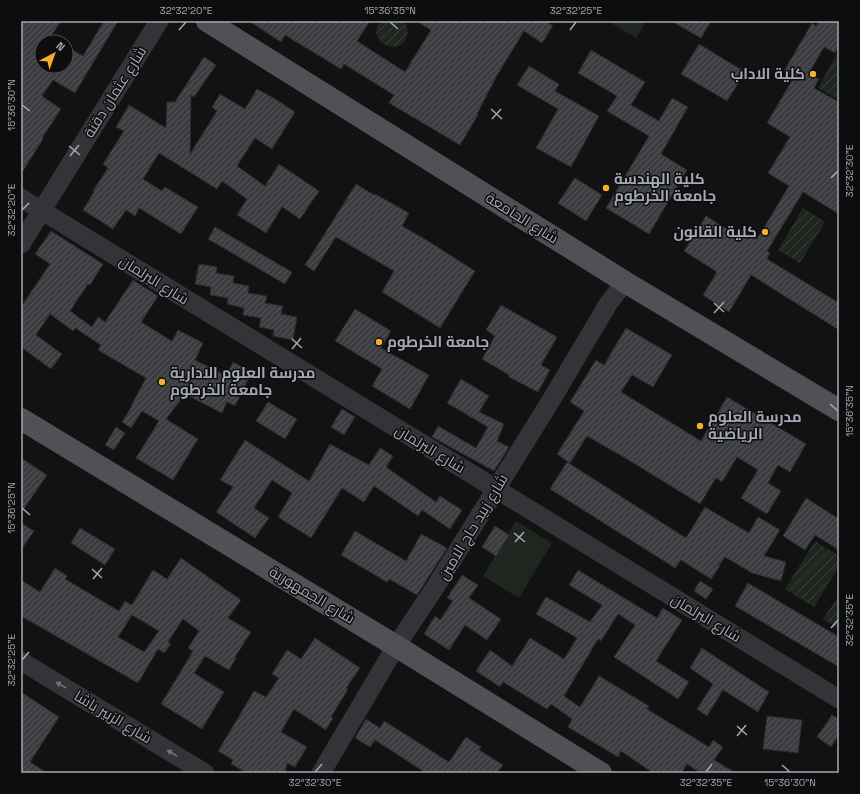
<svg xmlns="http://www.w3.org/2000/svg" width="860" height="794" font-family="'Space Grotesk',Cairo,sans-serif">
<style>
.park{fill:#1e261f}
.garden{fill:url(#garden-furrows)}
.building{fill:url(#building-hatch);stroke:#2c2c2f;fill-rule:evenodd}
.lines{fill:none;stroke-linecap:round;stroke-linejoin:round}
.minor{stroke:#333438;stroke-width:19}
.major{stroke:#4f5157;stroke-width:22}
.oneway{fill:#71747c}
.ticks{fill:none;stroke:#a3a8b4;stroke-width:1.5}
.poi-dot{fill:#f3ae2a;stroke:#0d0d0e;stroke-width:1.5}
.labels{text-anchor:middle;stroke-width:3;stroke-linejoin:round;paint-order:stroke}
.poi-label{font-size:15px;font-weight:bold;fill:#a3a8b4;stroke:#0d0d0e;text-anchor:start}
.street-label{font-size:15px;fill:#a3a8b4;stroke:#0d0d0e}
.neatline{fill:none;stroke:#a3a8b4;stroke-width:1.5}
.ticks-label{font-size:10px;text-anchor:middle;fill:#a3a8b4}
</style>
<defs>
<pattern id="garden-furrows" width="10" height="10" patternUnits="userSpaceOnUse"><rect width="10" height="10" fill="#1e261f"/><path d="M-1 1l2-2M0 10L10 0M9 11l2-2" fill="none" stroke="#3c433d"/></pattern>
<pattern id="building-hatch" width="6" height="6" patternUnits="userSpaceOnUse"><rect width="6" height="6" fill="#3c3d40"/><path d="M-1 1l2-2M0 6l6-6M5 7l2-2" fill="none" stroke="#555659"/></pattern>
</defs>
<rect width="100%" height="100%" fill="#121213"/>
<!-- park -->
<g class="park">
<polygon points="608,21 646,21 636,38"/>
<polygon points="516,521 552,543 519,598 483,576"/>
</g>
<!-- garden -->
<g class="garden">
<path d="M380,21H404C407,25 409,30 407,36C401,58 365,43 380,21Z"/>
<polygon points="836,55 839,57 839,100 818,88"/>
<polygon points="803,208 825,222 800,263 778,250"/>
<polygon points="815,541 839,556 839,566 814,607 785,589"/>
<polygon points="839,595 839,629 823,619"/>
</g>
<!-- building -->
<g class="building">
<polygon points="21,21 61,21 47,42 42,42 42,66 66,66 66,46 83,56 104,21 118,21 75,93 53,80 42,96 61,109 42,138 43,139 21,174"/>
<polygon points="249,21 370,21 357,41 405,72 431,30 416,21 545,21 553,26 542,43 524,31 496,77 477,114 478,115 460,145 389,103 394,95 344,64 341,69 285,35 281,42"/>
<polygon points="671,21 711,21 701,38"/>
<polygon points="819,21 839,21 839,46 835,53 824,47 809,73 819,79 814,88 839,102 839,214 803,192 767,251 770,253 767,259 839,303 839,330 751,275 729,312 703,295 717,272 684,251 706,216 738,236 742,230 757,239 789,186 768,173 790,137 767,123 794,77 784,71 812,23 816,26"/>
<polygon points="699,44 745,72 727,101 681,74"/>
<polygon points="591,50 645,82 631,105 659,121 672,98 688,107 661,154 687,170 649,234 606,208 649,136 607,111 617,96 578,73"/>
<polygon points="204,57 216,65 194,97 191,95 190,154 217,111 212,107 220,94 245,109 257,89 275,99 295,112 272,149 255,138 237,166 265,186 279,164 319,191 300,219 282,207 266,233 237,215 247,199 222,181 217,189 159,153 143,179 162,191 165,187 198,207 181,234 139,208 135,216 126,210 113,229 83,210 94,192 93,191 108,168 103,164 124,131 116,127 129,105 166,128 167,102 175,102"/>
<polygon points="529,66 559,84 555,91 599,116 571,167 536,148 558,109 517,85"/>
<polygon points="575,178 602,195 586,221 558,203"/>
<polygon points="356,184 374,195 375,194 409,213 402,226 428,241 475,271 440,328 382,292 394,271 336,237 314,271 305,265"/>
<polygon points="215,227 292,272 285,284 208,239"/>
<polygon points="51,231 103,264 90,285 88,284 70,311 92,327 98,317 105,322 133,280 158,296 141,322 172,341 178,330 203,343 195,360 226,376 233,362 252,372 235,406 227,402 222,413 185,394 166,419 198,439 173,480 136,458 159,421 142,411 131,428 122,422 132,406 131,406 146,378 98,350 101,345 75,328 73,331 50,314 36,335 62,354 51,369 21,347 21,307 50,264 35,254"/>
<polygon points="199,264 217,267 216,273 234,276 233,283 249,286 248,293 267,296 265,303 283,306 281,314 297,317 293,340 273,336 274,330 259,327 261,318 243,315 244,308 227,304 228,298 210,295 211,287 195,284"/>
<polygon points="501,305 557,337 541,365 550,370 538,392 509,377 509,375 482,359 495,336 486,330"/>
<polygon points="355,309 391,331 381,348 429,375 410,409 372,386 382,369 335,341"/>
<polygon points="626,328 672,355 653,387 632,375 621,392 701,441 727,397 806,444 790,472 778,465 768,483 781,491 767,514 741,498 758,470 737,457 722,482 716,478 700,504 627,459 587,436 570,463 557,454 584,411 570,402 596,360 604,365"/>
<polygon points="461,379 489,396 479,412 504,424 497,441 509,447 494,471 432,437 438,426 476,448 488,427 447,403"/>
<polygon points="268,402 297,419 285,439 256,421"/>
<polygon points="342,409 355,417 344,435 331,427"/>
<polygon points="116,427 125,433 114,450 105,445"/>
<polygon points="245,440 309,481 330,444 369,465 380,448 393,456 386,467 436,502 440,496 462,510 450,529 422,510 418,516 374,486 364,502 342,488 311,538 278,517 292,493 272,480 254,508 269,518 255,538 216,512 233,487 220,480"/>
<polygon points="21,458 47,475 21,513"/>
<polygon points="567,462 686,538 705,507 749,533 758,517 780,530 764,556 786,562 781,581 752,573 725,557 720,564 719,564 718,565 720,566 711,579 681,560 675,568 550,489"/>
<polygon points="806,498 839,519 839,550 815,535 805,550 783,536"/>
<polygon points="21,523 34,531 21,550"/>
<polygon points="495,526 509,535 496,556 482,547"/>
<polygon points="80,528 115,549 105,565 71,543"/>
<polygon points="355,531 406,561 421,534 447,548 417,595 389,579 387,582 341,555"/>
<path d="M181,558L241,600L228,618L251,632L235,657L236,658L229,670L205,656L194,673L224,692L202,729L161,704L193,651L188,648L199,631L183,619L168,642L171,644L164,653L158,649L138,683L21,616V580L40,592L55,568L67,576L65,579L119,611L125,601L132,605L153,570L167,579ZM132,615L159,631L144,652L118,637Z"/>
<polygon points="578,570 657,618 663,608 682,620 656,661 689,682 678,699 614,657 635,625 618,614 601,641 598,639 564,696 580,707 599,676 649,706 647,709 709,747 713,740 723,747 714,760 736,773 701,773 687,764 681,773 653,773 621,751 618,757 568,727 572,719 551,704 547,709 503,682 500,687 476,671 490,650 512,666 530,638 564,659 577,638 536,614 546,597 590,622 602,605 569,585"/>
<polygon points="462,575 478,585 469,598 501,619 487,640 465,625 449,650 424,634 435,616 440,620 453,601 447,598"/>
<polygon points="700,581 713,589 706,599 694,591"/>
<polygon points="748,583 839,637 839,667 735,606"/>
<polygon points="315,638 360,668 346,688 348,689 331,717 333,718 326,730 294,709 281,732 307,747 295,767 287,763 285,773 247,773 231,764 233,760 218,751 238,718 254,691 266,697 279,678 272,674 287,650 301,659"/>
<polygon points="702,648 769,692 758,712 723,690 707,716 697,709 713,684 690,668"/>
<polygon points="21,692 59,717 30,762 47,773 21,773"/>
<polygon points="832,715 839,719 839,735 831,747 817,737"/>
<polygon points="767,716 802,720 798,753 763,749"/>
<polygon points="366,719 380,728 384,721 449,762 466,737 481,747 479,750 503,765 497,773 426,773 375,740 370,747 355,738"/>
</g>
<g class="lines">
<!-- minor -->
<g class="minor">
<polyline points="21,198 839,699"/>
<polyline points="21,244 159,21"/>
<polyline points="21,661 205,773"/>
<polyline points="321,773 396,646 436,586 553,397 608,304 625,282"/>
</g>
<!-- major -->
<g class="major">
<polyline points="207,21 625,282 839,410"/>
<polyline points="21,419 396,646 601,773"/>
</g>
</g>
<!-- one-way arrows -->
<defs><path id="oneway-solid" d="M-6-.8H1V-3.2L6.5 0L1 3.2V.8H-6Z"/></defs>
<g class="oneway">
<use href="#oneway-solid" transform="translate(61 685) rotate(-149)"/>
<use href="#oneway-solid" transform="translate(172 753) rotate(-149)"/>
</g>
<!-- ticks -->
<path class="ticks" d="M390,22L398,29M179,30L186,22M570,30L576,22M22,105L30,111M491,109L502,119M492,119L501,109M69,146L80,155M70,156L79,145M831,178L838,171M22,210L29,203M714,303L724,312M714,313L724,302M292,339L302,348M292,349L301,338M830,404L838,411M22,508L30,515M514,533L525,542M515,542L524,532M92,569L102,578M93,579L102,568M831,628L838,620M22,660L29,652M737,726L747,735M737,736L746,725M782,765L790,772M315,772L322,764M706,772L712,764"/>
<!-- markers -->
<g class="poi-dot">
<circle cx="813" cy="74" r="4"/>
<circle cx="606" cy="188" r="4"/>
<circle cx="765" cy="232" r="4"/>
<circle cx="379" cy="342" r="4"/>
<circle cx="162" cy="382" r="4"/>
<circle cx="700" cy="426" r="4"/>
</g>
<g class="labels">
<!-- poi labels -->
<g class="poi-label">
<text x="805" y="79" text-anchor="end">كلية الاداب</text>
<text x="614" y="184">كلية الهندسة<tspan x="614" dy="17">جامعة الخرطوم</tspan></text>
<text x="757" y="237" text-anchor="end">كلية القانون</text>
<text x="387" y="347">جامعة الخرطوم</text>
<text x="170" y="378">مدرسة العلوم الادارية<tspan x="170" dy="17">جامعة الخرطوم</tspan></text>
<text x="708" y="422">مدرسة العلوم<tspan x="708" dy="17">الرياضية</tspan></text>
</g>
<!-- street labels -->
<g class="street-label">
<text transform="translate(115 92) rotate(-58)" y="5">شارع عثمان دقنة</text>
<text transform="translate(522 218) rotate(32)" y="5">شارع الجامعة</text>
<text transform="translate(154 280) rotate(32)" y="5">شارع البرلمان</text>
<text transform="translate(430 449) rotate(31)" y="5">شارع البرلمان</text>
<text transform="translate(473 527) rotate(-59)" y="5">شارع زبيد حاج الامين</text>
<text transform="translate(312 595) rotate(31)" y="5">شارع الجمهورية</text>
<text transform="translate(706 618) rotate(31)" y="5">شارع البرلمان</text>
<text transform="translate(113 717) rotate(31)" y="5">شارع الزبير باشا</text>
</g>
</g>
<!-- border -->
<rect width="860" height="794" fill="none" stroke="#0d0d0e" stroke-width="44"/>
<!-- north arrow -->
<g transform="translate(54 54) rotate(41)"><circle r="19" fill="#0d0d0e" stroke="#494b50"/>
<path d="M0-3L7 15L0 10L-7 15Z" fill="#f3ae2a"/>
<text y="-6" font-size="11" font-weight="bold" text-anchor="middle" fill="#a3a8b4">N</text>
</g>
<rect x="22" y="22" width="816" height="750" class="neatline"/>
<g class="ticks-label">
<text x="186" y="14">32°32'20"E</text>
<text x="390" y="14">15°36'35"N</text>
<text x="576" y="14">32°32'25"E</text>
<text transform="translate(11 105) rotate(-90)" y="4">15°36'30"N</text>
<text transform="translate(849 171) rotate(-90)" y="4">32°32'30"E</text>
<text transform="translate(11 210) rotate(-90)" y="4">32°32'20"E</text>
<text transform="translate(849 411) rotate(-90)" y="4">15°36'35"N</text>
<text transform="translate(11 508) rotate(-90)" y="4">15°36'25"N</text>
<text transform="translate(849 620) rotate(-90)" y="4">32°32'35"E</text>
<text transform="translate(11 660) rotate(-90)" y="4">32°32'25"E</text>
<text x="315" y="786">32°32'30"E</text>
<text x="706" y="786">32°32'35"E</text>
<text x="790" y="786">15°36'30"N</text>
</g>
</svg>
